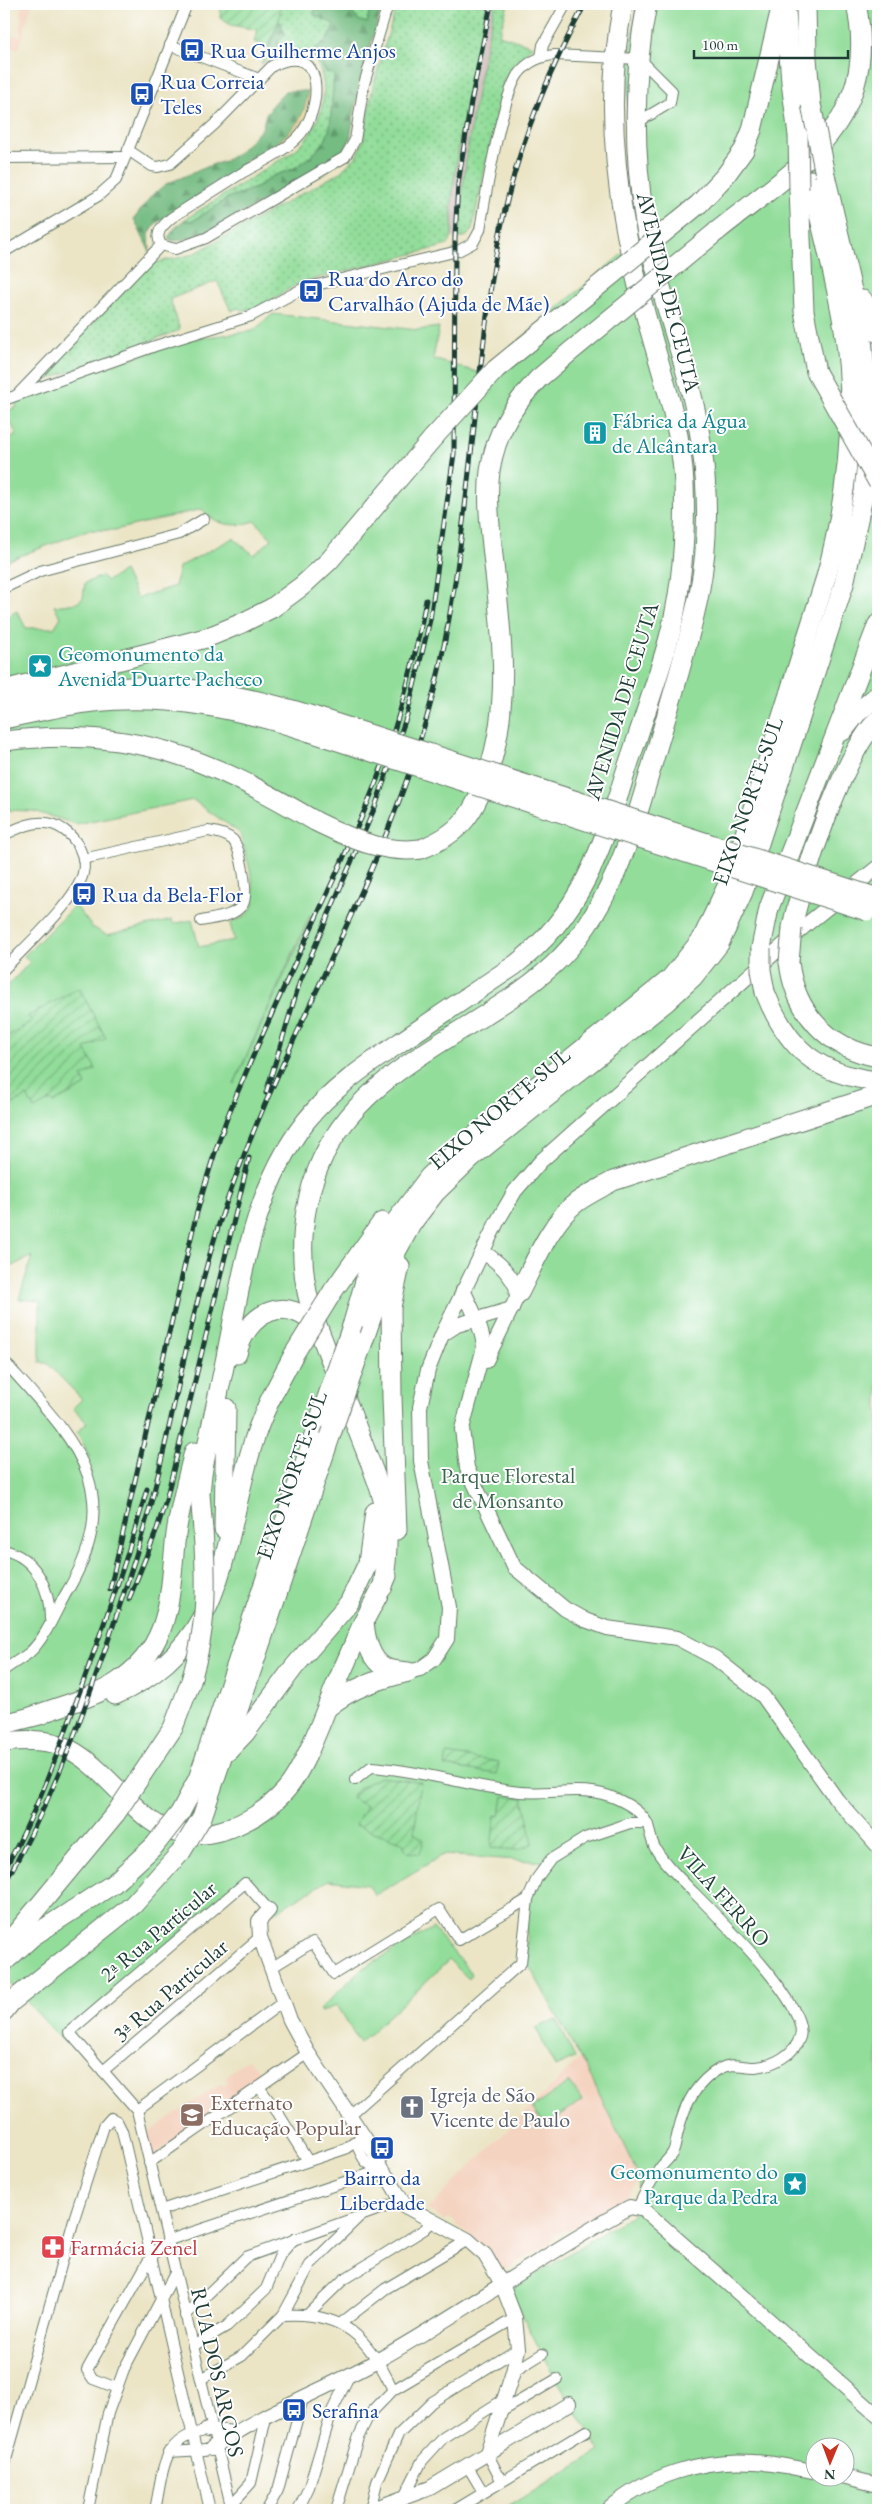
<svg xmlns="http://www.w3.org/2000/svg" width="882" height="2514" font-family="'EB Garamond',serif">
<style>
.built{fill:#f4d3c0}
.railway{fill:#d0c0bc}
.grass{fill:url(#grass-dots);stroke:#588d67}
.forest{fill:url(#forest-firs);stroke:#4a7c5b}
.sand{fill:url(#sand-dots);stroke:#868c69}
.park{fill:#92dd9a;stroke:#588d67;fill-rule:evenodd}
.garden{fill:url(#garden-furrows);stroke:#588d67}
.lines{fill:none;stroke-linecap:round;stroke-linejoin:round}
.street-casing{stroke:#667867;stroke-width:12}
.secondary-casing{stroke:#667867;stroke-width:16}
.highway-casing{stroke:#667867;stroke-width:21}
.street{stroke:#fff;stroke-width:10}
.secondary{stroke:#fff;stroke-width:14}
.highway{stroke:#fff;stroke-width:19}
.rail-casing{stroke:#1f3d34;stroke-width:5}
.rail{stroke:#fff;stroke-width:3;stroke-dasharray:9;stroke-linecap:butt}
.highway-bridge-casing{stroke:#667867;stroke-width:21;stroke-linecap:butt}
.highway-bridge{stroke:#fff;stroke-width:19}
.labels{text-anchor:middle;stroke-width:4;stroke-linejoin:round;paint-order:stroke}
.transit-label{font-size:22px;fill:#164399;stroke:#fff;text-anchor:start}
.street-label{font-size:22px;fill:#1f3d34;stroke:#fff}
.culture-label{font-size:22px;fill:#0d838f;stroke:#fff;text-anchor:start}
.park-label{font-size:22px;fill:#3c654e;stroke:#fff}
.worship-label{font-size:22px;fill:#5b616d;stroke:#fff;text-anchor:start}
.education-label{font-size:22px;fill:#785e54;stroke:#fff;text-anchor:start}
.health-label{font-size:22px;fill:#be3a42;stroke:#fff;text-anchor:start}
</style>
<defs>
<pattern id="grass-dots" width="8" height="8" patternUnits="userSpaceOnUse" patternTransform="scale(1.25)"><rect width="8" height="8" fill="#92dd9a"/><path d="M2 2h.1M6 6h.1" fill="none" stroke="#77b47e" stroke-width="1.8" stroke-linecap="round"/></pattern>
<pattern id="forest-firs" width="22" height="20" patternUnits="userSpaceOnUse" patternTransform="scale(1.25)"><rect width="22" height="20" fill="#75bc82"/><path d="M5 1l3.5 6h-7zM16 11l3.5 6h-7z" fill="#5f9a6b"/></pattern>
<pattern id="sand-dots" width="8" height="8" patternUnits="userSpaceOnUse" patternTransform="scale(1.25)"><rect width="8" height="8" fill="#eeda9e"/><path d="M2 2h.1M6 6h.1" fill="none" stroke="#ccbc89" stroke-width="1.8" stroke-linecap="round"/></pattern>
<pattern id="garden-furrows" width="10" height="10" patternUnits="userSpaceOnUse" patternTransform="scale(1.25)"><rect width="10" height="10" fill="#92dd9a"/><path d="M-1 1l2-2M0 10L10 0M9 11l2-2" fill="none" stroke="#77b47e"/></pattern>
</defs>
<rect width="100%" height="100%" fill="#fff"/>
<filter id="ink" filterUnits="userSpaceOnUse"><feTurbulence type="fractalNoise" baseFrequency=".02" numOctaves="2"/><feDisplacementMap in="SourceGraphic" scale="10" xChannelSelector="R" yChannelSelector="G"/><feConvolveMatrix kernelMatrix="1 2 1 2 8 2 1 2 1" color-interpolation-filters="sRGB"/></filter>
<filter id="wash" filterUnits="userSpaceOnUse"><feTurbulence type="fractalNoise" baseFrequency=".0096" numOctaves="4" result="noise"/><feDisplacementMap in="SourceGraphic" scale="20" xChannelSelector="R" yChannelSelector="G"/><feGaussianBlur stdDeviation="1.12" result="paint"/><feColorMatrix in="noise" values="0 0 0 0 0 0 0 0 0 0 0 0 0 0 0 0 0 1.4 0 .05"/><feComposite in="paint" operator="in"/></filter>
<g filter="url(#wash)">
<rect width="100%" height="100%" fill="#ebe5c6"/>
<!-- built -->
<g class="built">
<polygon points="21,4 32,4 19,48 4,48 4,36 21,36"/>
<polygon points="584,2054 642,2176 625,2197 570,2231 564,2230 555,2235 554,2240 509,2268 501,2268 487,2248 457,2226 455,2221 449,2218 444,2220 427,2210"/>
<polygon points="247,2059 254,2064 263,2079 150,2158 145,2136 159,2125 222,2083 224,2085 228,2082 225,2077"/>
</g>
<!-- railway -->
<polygon class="railway" points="487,4 495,4 474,103 461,197 459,238 451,238 451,207 462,123"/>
<!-- grass -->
<g class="grass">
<path d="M281,4H316L314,8L334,24L328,39L312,52L326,72L334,74L330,128L325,141L313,155L293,169L273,176L256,188L230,197L193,221L184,220L294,151C347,107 325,17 261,64L266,54L278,46L282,24L279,21Z"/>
<polygon points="349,4 371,4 367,24 356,19"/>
<path d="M397,4H487C472,69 459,134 452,200C450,213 456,234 448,245L303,282C288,287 251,318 238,308L231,311L217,281L170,299L180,330L33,385L151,264C165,259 184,259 199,251L339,173L356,157L363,142L373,86Z"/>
<path d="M495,4H508L499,35L533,46L512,67L504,79L472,230L467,236L459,238C463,158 478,82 495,4Z"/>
</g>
<!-- forest -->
<g class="forest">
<path d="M316,4H349L356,19L367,23L371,4H383L359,83L350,139L342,154C315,169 195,248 171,240L168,238L175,228L184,220L193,221L230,197L256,188L273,176L293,169L313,155L325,141L330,128L334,75L326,72L311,52L328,39L334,24L314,15Z"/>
<polygon points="279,21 286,35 277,41 278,46 266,54"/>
<path d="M285,91H308C305,131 274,145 243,163L241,168L155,224L149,234L150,252L134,219L152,195L166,184L214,164L223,162L238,153L262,129L266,114L271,109L270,107Z"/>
</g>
<!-- sand -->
<path class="sand" d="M308,91H312L307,115L293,136L241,168L243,163C274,145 305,131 308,91Z"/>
<!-- park -->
<g class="park">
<path d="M637,4H878V2510H503L600,2451L545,2360L510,2290L638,2211L639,2177L592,2079L527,1962L526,1906L546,1862L443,1855L375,1895L368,1885L329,1880L273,1913L255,1883H234L64,2042L4,1977V1363L90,1457L77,1432L87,1423L73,1408L82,1399L47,1363H40V1301L19,1299L32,1256L4,1270V1097L9,1106L27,1096L51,1100L53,1103L86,1085L29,1016L32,1022L4,1038V990L30,962L24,956L75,905L92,927L107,935L172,920L173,924L192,920L199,947L234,940L230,923C237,920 245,918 250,911C261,897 244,850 240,833L193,800L76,824L33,811L4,810V619L17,611L26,628H54L61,617L54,606L77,603L83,598L85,583L102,576L107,581L124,571L137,598L175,586L179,567L233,538L254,555L272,539L255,521C235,528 216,526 202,509L115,530H88L4,562V441L17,435L5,412L17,407L13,396L192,339L253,331L273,314L418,330L439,327L433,359L480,373L639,240C625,163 624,81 637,4ZM310,915L311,917L234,1084L238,1075ZM814,2446H844V2476H814Z"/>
<polygon points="433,1928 472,1974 469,1979 449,1960 360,2043 337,2005 322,2012 319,2010 363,1968"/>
<polygon points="556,2019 575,2058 555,2067 536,2028"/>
<polygon points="569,2082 582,2100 545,2126 532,2108"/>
</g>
<!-- garden -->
<g class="garden">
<polygon points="221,4 281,4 279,21 268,47 254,42 258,30 231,25 220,18"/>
<polygon points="79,988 106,1038 85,1049 96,1069 82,1077 86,1085 53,1103 51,1100 34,1109 27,1096 9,1106 4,1097 4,1038 32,1022 28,1016"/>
<polygon points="447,1754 499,1762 497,1774 445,1766"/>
<polygon points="380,1777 421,1782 414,1833 424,1840 420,1854 407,1852 402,1842 355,1825 366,1806 351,1798 359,1788"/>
<polygon points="503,1796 523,1798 533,1843 518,1850 491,1848 495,1815 500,1816"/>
</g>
</g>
<g filter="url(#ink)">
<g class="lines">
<defs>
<g id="street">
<polyline points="170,45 259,79"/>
<polyline points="541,57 543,45 566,4"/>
<path d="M128,150L152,166L158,167L170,164L215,124L272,66C326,38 324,111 297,138C282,153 260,163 242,173C218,188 195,203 171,218C162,226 154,233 161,245"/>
<polyline points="4,158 125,157"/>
<polyline points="161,245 175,249 206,238 345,157 355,140 364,84 388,4"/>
<polyline points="4,252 98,196 116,180 187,4"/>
<polyline points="18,394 161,245"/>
<path d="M4,400L155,346L251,316L304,288L458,251L473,243L480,230C485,198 502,95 519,73C528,62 541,56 555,55L640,59L672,91L670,103L638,122"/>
<polyline points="4,588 40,571 179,534 204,519"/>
<path d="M4,835C23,825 45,816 64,830C77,839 87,858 83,873C78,899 23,949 4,969"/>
<path d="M83,859L208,831C216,832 226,834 233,840C241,850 249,893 243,904C235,917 214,918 201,921"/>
<path d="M4,1361C73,1439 130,1489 65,1595C55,1613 45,1639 29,1653C21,1659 12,1664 4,1670"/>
<path d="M4,1550C36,1558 50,1588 50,1619"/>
<path d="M355,1780L371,1767C421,1770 470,1787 520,1792C555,1795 584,1784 617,1799C628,1804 643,1813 648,1825C650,1833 651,1840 655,1848C660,1856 666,1864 673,1871C697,1898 811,2001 800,2037C795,2054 773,2066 755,2067C742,2067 732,2062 719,2069C695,2083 684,2106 678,2132C676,2138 676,2146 673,2152C670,2158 664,2163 660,2168C652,2180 644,2194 638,2207"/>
<polyline points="271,1968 313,1942 334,1974 439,1909 459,1940 528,1899 537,1878 551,1859 585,1838 630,1823 647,1823"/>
<polyline points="103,2071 260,1937"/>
<polyline points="259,2087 278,2113 308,2161"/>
<polyline points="137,2110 283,2002"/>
<polyline points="350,2115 521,1963 528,1899"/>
<path d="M356,2143C363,2159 364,2164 381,2170"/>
<polyline points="149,2163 308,2053"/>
<polyline points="161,2210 345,2149 362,2137"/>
<polyline points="309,2313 344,2279 425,2229 432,2221"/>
<polyline points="283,2315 310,2265 358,2218"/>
<polyline points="185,2316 246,2257 402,2201"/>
<polyline points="340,2324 385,2289 468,2240"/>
<polyline points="193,2346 227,2326 266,2289 280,2255 294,2239"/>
<polyline points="513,2372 542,2354"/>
<path d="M201,2379L242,2356L283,2315C344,2311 369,2338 393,2390L369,2415L358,2438L336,2510"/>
<polyline points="117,2388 93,2379 87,2370 150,2258 169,2240 381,2170"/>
<polyline points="393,2390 515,2318"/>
<polyline points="499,2413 557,2379"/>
<polyline points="168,2452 205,2450"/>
<polyline points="487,2453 501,2480"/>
<polyline points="467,2465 483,2492"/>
<polyline points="4,2467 75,2216 104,2126 111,2118 117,2121 122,2131 210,2510"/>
<polyline points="404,2497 422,2461 444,2437 503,2400"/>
<polyline points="231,2505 251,2483 266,2418"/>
<polyline points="88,2510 108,2413 124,2369 175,2273"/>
<path d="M155,2510C163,2475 160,2441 200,2432"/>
<polyline points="232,2510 137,2110 69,2032 245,1883 269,1910"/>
<polyline points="267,2510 278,2490 303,2398"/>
<polyline points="298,2510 309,2487 332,2411 350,2374"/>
<polyline points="370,2510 377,2482 398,2435 432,2402 518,2349"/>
<polyline points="455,2510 586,2431"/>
</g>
<g id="secondary">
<path d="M483,1252C500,1263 511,1274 519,1293L486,1361"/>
<path d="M463,1290C472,1309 482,1327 484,1347L462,1429L467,1468L514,1567L565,1609L585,1620L607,1628L677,1638L715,1658L763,1696L837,1800L878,1846"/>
<polyline points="443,1334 457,1325 512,1309"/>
<polyline points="408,1672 420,1669 434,1659 447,1639 449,1607 421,1461 420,1407 428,1370 442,1335 497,1222 515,1191 541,1161 807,924 878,867"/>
<polyline points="269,1910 259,1921 260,1937 290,2020 308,2053 374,2152 381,2170 389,2179 405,2206 468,2240 485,2255 502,2284 515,2318 518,2349 513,2372 487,2453"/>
<polyline points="207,2430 234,2433"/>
<path d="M212,2448C264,2412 325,2390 380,2359C465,2311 544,2254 630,2207L644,2210L878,2416"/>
<polyline points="842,2476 878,2485"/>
<polyline points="370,2510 430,2488 569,2404"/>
<path d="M608,2510C646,2476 703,2458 754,2462C774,2463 794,2468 814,2471"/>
</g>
<g id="highway">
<polyline points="806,4 807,58 811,104"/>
<polyline points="786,12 791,82 798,135"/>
<polyline points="725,176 744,150 752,130 782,4"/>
<polyline points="799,189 804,311 816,372"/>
<path d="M716,232C795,168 882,124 856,4"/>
<polyline points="863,300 878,333"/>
<polyline points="4,690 206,638 240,624 272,608 302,586 329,561 433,438"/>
<path d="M4,705C123,678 199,680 316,717"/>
<path d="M4,719C33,713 63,705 93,702C168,694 240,709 310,732"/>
<polyline points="843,731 857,713 878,695"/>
<path d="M4,741C131,725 208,758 315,821"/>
<path d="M421,849C462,833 475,812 488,773C511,705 502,635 494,565C491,534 486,502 490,471C494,443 506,417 524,395"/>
<path d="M792,928C801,881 845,750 878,720"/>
<polyline points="761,948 769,908 878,624"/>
<path d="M789,962C795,1013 828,1048 878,1057"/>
<path d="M765,992C787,1048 817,1075 878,1081"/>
<polyline points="333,1291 382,1222"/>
<path d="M519,1293C533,1266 551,1221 577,1202C588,1194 601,1188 613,1181L878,1095"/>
<path d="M353,1323L368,1271L387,1233L429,1177L461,1147L670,979L702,939L731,878L826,577C848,495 857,412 844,329C836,279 822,230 811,180"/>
<polyline points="363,1342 390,1263 412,1223 435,1193 472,1157 666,1002 693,977 719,944 743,892 844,584 864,492 868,451 867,390 861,329 825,175"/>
<path d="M237,1354C246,1312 289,1291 318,1330"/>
<polyline points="224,1529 226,1408"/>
<path d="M203,1530L200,1494L202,1474C209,1433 219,1393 227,1352C243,1272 254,1188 306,1121C332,1088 370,1063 405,1039C442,1014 478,990 515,965C582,914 602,848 626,771C640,729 655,687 667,645C682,593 686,537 684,483C681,426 662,375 647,320C618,217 602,110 623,4"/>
<polyline points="397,1530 392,1397 391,1307 400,1266"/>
<path d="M383,1587C387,1561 389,1533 385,1508C381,1488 372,1468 365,1449C352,1416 340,1383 327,1351C320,1332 311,1312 307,1292C299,1253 302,1209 317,1171C356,1067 476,1035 552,966C616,908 636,818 660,738C674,690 689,643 699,594C713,522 706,446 687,376C673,325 655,275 645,223C633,153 633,74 647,4"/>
<path d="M364,1621C365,1637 370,1661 386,1668C392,1671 401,1671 407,1672"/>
<path d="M115,1695C232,1644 221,1538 255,1437C264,1408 280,1381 294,1354"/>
<path d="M328,1707C353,1687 377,1680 408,1672"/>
<path d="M31,1717C59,1706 91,1699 116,1683C174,1646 169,1593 176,1534C180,1506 187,1479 194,1452"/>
<polyline points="4,1724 43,1714"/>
<path d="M4,1742C21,1740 43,1739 60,1745C96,1759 120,1797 150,1820C191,1852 254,1826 285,1791C305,1769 325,1711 337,1682C346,1663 354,1643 363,1623C371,1607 380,1593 387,1576"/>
<polyline points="228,1751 245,1733 294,1667 349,1603 368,1563 375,1512"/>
<polyline points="157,1752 173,1728 191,1681"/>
<polyline points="180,1813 198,1779 320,1418"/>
<polyline points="202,1817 330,1437"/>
<polyline points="4,1948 116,1813"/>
<polyline points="4,1962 33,1936 113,1884 154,1846"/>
<polyline points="4,2011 11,2002 133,1905 181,1852"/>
</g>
</defs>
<!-- street casing -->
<use href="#street" class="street-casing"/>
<!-- secondary casing -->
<use href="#secondary" class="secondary-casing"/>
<!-- highway casing -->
<use href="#highway" class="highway-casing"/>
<!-- street -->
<use href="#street" class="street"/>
<!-- secondary -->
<use href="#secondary" class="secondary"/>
<!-- highway -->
<use href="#highway" class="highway"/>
<defs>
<g id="rail">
<polyline points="266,1093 300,981 375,807 407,715 430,620 454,454 455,238 458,184 471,102 491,4"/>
<path d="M110,1589L196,1216C205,1183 215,1150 227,1118C269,1013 321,911 366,807C394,741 413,670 426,600"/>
<polyline points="129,1599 156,1532 166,1500 249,1158"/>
<path d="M4,1870C37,1813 58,1752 80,1691C104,1624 128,1557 147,1489"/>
<path d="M4,1884C48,1809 78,1729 106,1647C125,1590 144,1534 158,1475C178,1392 193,1306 219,1224C281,1035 395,865 439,670C461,569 469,466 481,364C488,308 494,252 508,197C525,129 552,65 585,4"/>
</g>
</defs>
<!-- rail casing -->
<use href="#rail" class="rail-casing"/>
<!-- rail -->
<use href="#rail" class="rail"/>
<defs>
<g id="highway-bridge">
<polyline points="811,104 825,175"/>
<polyline points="798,135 799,189"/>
<polyline points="816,372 878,482"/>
<polyline points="524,395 538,379 571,351 716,232"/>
<polyline points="433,438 496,369 699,204 725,176"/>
<polyline points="316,717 878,898"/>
<polyline points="310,732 867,911"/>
<path d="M315,821C350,838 382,854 421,849"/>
<polyline points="761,948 761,970 765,992"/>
<polyline points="789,962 792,928"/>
<polyline points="294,1354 333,1291"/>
<polyline points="320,1418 353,1323"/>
<polyline points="330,1437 363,1342"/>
<path d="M191,1681C207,1627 207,1586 203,1530"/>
<polyline points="116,1813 157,1752"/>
<polyline points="154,1846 180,1813"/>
<polyline points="181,1852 202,1817"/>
</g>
</defs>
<!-- highway-bridge casing -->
<use href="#highway-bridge" class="highway-bridge-casing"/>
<!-- highway-bridge -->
<use href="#highway-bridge" class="highway-bridge"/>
</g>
</g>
<!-- icons -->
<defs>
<symbol id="bus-square" viewBox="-11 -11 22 22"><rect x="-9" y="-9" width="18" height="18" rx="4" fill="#1a4fb4" stroke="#fff"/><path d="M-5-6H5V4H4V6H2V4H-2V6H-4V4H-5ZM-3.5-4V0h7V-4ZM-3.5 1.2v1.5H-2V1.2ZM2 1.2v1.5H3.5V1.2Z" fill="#fff"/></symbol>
<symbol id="building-square" viewBox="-11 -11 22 22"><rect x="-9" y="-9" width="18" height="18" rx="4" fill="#0f9aa8" stroke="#fff"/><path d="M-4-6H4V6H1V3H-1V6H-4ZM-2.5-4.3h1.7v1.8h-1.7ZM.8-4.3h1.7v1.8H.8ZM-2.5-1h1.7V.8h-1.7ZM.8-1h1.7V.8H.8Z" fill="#fff"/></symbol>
<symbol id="sight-square" viewBox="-11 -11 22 22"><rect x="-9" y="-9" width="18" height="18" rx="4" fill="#0f9aa8" stroke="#fff"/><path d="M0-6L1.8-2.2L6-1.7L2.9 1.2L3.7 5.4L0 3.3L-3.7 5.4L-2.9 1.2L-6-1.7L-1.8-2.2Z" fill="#fff"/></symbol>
<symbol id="church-square" viewBox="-11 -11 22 22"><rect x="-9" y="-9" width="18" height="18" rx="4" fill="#6b7280" stroke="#fff"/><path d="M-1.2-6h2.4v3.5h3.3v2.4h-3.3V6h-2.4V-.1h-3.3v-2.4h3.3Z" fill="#fff"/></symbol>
<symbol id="school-square" viewBox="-11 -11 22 22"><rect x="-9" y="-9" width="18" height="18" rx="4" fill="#8d6e63" stroke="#fff"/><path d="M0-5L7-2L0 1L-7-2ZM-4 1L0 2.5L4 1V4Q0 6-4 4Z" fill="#fff"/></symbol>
<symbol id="pharmacy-square" viewBox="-11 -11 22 22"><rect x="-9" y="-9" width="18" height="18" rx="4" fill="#e0444e" stroke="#fff"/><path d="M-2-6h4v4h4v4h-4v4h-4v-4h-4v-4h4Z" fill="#fff"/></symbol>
</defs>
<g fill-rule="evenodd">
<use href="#bus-square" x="178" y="36" width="28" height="28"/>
<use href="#bus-square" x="128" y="80" width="28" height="28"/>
<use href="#bus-square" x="297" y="277" width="28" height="28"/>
<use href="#building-square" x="581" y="419" width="28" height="28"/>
<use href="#sight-square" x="26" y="652" width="28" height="28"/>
<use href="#bus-square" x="70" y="880" width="28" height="28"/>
<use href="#church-square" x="398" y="2093" width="28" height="28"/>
<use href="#school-square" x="178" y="2101" width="28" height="28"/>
<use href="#bus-square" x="368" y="2134" width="28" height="28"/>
<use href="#sight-square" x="781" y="2170" width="28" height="28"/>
<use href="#pharmacy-square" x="39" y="2233" width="28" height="28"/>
<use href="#bus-square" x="280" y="2396" width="28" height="28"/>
</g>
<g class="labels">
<!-- transit labels -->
<g class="transit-label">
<text x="210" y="58">Rua Guilherme Anjos</text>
<text x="160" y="89">Rua Correia<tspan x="160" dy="25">Teles</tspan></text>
<text x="328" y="286">Rua do Arco do<tspan x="328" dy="25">Carvalhão (Ajuda de Mãe)</tspan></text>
<text x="102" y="902">Rua da Bela-Flor</text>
<text x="382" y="2185" text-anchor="middle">Bairro da<tspan x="382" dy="25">Liberdade</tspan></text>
<text x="312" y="2418">Serafina</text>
</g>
<!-- street labels -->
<g class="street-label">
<text transform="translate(669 292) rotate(76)" y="8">AVENIDA DE CEUTA</text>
<text transform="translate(621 701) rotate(-73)" y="8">AVENIDA DE CEUTA</text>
<text transform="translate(747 801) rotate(-71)" y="8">EIXO NORTE-SUL</text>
<text transform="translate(499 1108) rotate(-40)" y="8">EIXO NORTE-SUL</text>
<text transform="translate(291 1475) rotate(-71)" y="8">EIXO NORTE-SUL</text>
<text transform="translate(724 1896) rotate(48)" y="8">VILA FERRO</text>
<text transform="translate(158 1931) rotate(-40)" y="8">2ª Rua Particular</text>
<text transform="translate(170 1990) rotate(-41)" y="8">3ª Rua Particular</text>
<text transform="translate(218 2372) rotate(77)" y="8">RUA DOS ARCOS</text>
</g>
<!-- culture labels -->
<g class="culture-label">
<text x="612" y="428">Fábrica da Água<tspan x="612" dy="25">de Alcântara</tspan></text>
<text x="58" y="661">Geomonumento da<tspan x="58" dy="25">Avenida Duarte Pacheco</tspan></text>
<text x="778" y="2179" text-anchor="end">Geomonumento do<tspan x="778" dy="25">Parque da Pedra</tspan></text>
</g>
<!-- park labels -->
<g class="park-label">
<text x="508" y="1483">Parque Florestal<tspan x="508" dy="25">de Monsanto</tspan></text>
</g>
<!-- worship labels -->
<g class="worship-label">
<text x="430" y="2102">Igreja de São<tspan x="430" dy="25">Vicente de Paulo</tspan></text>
</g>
<!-- education labels -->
<g class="education-label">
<text x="210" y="2110">Externato<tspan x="210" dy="25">Educação Popular</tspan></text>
</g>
<!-- health labels -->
<g class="health-label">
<text x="70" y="2255">Farmácia Zenel</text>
</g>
</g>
<!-- margin -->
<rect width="882" height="2514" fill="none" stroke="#fff" stroke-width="20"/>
<!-- north arrow -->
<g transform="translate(830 2462) rotate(181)"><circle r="24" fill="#ffffff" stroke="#a5b1ae"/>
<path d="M0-4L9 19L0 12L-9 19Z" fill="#c8321e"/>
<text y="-8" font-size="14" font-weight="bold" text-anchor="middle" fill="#1f3d34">N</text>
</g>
<!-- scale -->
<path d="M694 50v8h154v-8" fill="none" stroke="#1f3d34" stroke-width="2.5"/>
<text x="702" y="50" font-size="15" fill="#1f3d34" stroke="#ffffff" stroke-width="4" paint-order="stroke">100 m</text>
</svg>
